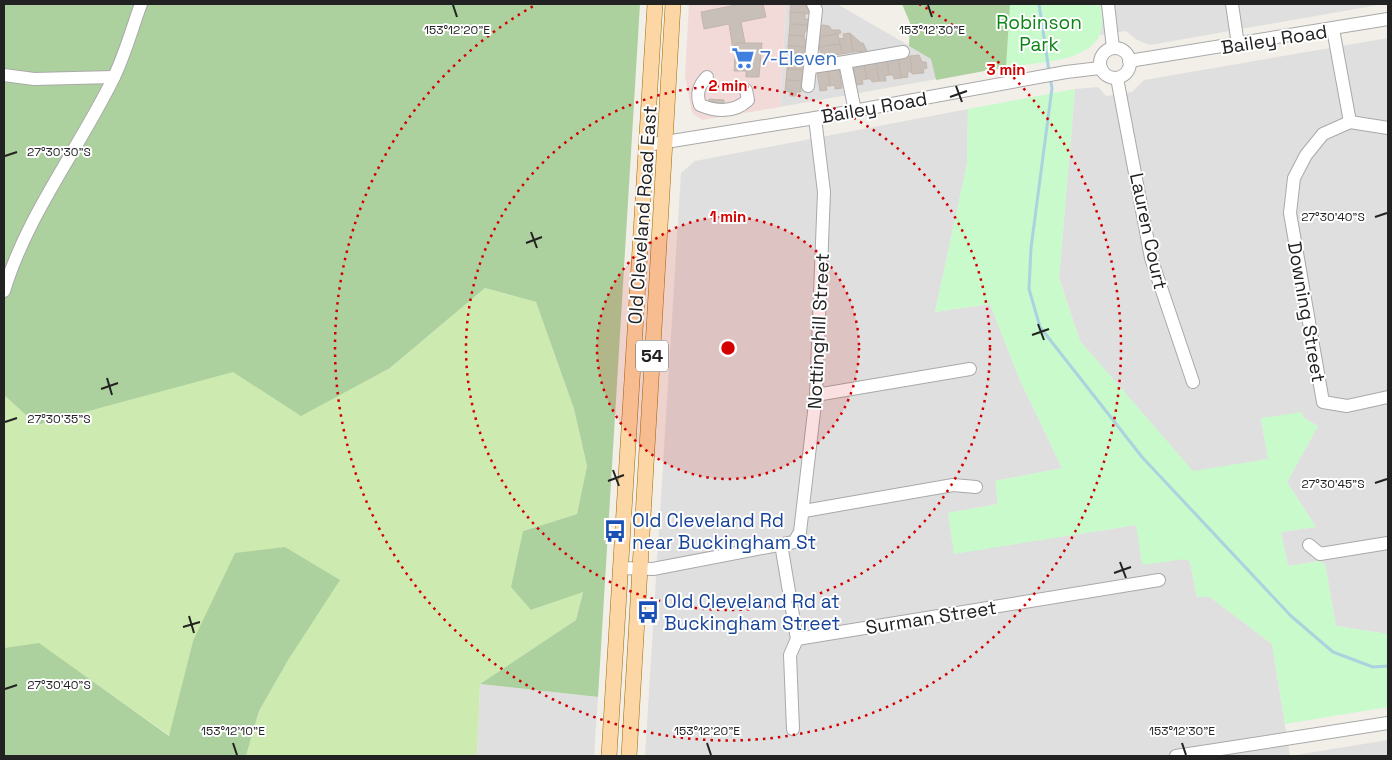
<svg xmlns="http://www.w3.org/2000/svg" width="1392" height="760" font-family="'Space Grotesk',sans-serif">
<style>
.residential{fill:#e0dfdf}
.commercial{fill:#f2dad9}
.grass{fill:#cdebb0}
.forest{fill:#add19e}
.park{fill:#c8facc}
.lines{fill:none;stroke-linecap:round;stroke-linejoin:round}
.stream{stroke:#aad3df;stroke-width:3}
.building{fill:#c7bfb8;stroke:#c4b6ab}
.minor-casing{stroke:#a9a9a9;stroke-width:14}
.major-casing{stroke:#a06b00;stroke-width:16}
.minor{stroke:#fff;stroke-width:12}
.major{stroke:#fcd6a4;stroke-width:15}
.ticks{fill:none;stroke:#222;stroke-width:2}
.ring{fill:none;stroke:#d40000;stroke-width:2.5;stroke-dasharray:2.5 5}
.labels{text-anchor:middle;stroke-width:4;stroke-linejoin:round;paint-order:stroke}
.shield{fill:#fff;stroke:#646464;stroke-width:1}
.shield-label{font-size:18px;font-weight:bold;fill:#222}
.park-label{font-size:19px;fill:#0c8416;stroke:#fff}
.street-label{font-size:19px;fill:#222;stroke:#fff}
.shop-label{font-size:19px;fill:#366cbe;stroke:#fff;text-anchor:start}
.transit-label{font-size:19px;fill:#164399;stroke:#fff;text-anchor:start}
.ticks-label{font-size:12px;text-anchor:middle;fill:#222;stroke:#fff;stroke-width:4;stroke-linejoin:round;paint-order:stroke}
.centre{fill:#d40000;stroke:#fff;stroke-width:2.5}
.ring-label{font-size:15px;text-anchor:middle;font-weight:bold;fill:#d40000;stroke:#fff;stroke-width:4;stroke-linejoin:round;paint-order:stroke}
</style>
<rect width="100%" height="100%" fill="#f2efe9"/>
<!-- residential -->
<g class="residential">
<polygon points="786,4 837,4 960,75 780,107"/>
<polygon points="1100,4 1384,4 1150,45 1137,40 1126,31 1100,35 1102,18"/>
<polygon points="1388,38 1388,634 1336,626 1325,564 1319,561 1288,566 1281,532 1316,527 1287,482 1318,426 1304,418 1261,419 1268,459 1193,472 1080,341 1059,278 1075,89 1098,87 1106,96 1132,92 1144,80"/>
<polygon points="968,109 967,164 935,312 990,304 1019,378 1062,468 995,481 998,504 948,513 954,553 1137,525 1190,562 1197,597 1210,597 1272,644 1290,756 1388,740 1388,756 645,756 681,173 695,161"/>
<polygon points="480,684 598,697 594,756 477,756"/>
</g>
<!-- commercial -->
<polygon class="commercial" points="689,4 786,4 780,107 702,120 692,113 685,76"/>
<!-- grass -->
<polygon class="grass" points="485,288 536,302 574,409 587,466 577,514 523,531 532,610 583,591 576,620 480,684 477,756 246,756 259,711 290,657 193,641 170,736 39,644 4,648 4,395 37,425 233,371 301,415 390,368"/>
<!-- forest -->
<g class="forest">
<polygon points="4,4 640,4 598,697 480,684 576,620 583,592 531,610 511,587 523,531 577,514 587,466 574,409 536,302 485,288 390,368 301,416 233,372 37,425 4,395"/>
<polygon points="902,4 1017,4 1021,20 1006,67 936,80 931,59 909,46 910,23"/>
<polygon points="285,547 340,580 290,657 259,711 246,756 4,756 4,648 39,643 169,736 193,641 235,553"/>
</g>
<!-- park -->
<g class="park">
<path d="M1010,4H1100C1102,13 1104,25 1100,34C1089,63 1032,63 1006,67Z"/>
<polygon points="1075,89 1059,279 1080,341 1193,471 1268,459 1261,418 1302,412 1304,418 1318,426 1287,482 1316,527 1281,532 1288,566 1319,561 1325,564 1336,626 1388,634 1388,707 1285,724 1272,644 1210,597 1197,597 1190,562 1185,559 1142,565 1136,525 954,554 948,513 998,504 995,481 1062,468 1019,378 990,304 935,312 967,164 968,109"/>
</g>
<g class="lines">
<!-- stream -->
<g class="stream">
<polyline points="1039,4 1049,71"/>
<polyline points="1050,77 1052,88 1031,248 1029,289 1040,327 1142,457 1291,616 1333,652 1373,667 1388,666"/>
</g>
</g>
<!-- building -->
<g class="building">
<polygon points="741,4 763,4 766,17 741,22 745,43 736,43 735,49 733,50 729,24 704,29 701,12"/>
<polygon points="791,4 806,4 806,7 809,7 809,14 790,12"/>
<polygon points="790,12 805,13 805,19 809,19 808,25 790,24"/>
<polygon points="790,24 808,25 808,31 805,31 804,36 789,35"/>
<polygon points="823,25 829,26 832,30 840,30 841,33 820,37 819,26"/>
<polygon points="850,33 853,52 842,54 839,39 844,38 843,34"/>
<polygon points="850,33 861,43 863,43 867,51 853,52"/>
<polygon points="838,34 840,44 819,47 818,37"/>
<polygon points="789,35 804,36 807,47 788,46"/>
<polygon points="736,43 762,43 759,77 746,77 746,71 734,71"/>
<polygon points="840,44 842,54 822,57 819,47"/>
<polygon points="788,46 807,47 806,54 803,53 803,58 788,57"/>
<polygon points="919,55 922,62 926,62 927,68 923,69 924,73 912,74 910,56"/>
<polygon points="910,56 912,72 907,72 908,77 901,78 898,58"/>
<polygon points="788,57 803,58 806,70 787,69"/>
<polygon points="898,58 901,78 894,79 893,75 889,75 887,60"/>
<polygon points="887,60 889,75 885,76 886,81 879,81 876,62"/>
<polygon points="876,62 879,81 872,82 871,79 867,79 864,64"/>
<polygon points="864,64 867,79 862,80 863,84 856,85 853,66"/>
<polygon points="839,68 842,88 835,89 835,85 830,86 828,70"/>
<polygon points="787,69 806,70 805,76 802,76 801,81 786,80"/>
<polygon points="828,70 830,86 826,86 827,90 820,91 817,72"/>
<polygon points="786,80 801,81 801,92 796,92 796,96 790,96 790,92 785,91"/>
<polygon points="709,99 724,100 724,108 708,107"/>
</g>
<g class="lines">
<defs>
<g id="minor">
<polyline points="1108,4 1113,48"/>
<polyline points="1232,4 1238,45"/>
<polyline points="1333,29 1350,122"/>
<circle cx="1115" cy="63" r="15"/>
<polyline points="1129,61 1388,19"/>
<polyline points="812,67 845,62"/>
<polyline points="4,75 34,79 114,77"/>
<path d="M707,77C698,86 696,94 700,105C717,112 734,113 748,100L746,90"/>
<polyline points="1117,78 1151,258 1193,382"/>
<polyline points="808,86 816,10 813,4"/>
<polyline points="855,111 845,62 903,52"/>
<polyline points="1350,122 1323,134 1306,155 1294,178 1290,213 1323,402 1347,406 1388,397"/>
<polyline points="1350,122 1388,128"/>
<polyline points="647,145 815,118 1066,72 1100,68"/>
<path d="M4,291C27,215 78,150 113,79C125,55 132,28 141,4"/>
<polyline points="816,395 970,369"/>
<polyline points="804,511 953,485 976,487"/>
<polyline points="781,544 797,639 1159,580"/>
<polyline points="1309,545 1320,554 1388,543"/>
<polyline points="620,568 653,569 794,542 800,532 816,395 824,192 815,118"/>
<polyline points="793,729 790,655 797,639"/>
<polyline points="1176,756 1388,723"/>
</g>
<g id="major">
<polyline points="609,756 655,4"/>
<polyline points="629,756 673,4"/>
</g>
</defs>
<!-- minor casing -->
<use href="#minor" class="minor-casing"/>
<!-- major casing -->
<use href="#major" class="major-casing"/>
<!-- minor -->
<use href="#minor" class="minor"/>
<!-- major -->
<use href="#major" class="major"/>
</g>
<!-- ticks -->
<path class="ticks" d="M453,5L457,17M928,5L932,17M956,86L962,102M950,97L967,91M5,156L17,152M1375,217L1387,213M531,232L537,248M526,243L542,237M1038,324L1044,340M1032,335L1049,329M107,378L112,395M101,389L118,383M5,422L17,418M613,470L619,486M608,481L624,475M1375,483L1387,479M1120,562L1126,578M1114,573L1131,567M189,616L194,633M183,627L200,622M5,689L17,685M233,743L237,755M707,743L711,755M1182,743L1186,755"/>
<!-- distance rings -->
<circle cx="728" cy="348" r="131" fill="#d40000" fill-opacity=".12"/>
<g class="ring">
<circle cx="728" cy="348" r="131"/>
<circle cx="728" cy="348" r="262"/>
<path d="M919 4A393 393 0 1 1 537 4"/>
</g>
<!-- icons -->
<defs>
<symbol id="supermarket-bare" viewBox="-9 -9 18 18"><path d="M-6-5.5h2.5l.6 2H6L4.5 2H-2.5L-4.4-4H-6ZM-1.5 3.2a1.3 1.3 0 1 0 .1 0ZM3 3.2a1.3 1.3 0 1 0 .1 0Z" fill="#3f7fe0" stroke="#fff" stroke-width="2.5" paint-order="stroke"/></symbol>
<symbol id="bus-bare" viewBox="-9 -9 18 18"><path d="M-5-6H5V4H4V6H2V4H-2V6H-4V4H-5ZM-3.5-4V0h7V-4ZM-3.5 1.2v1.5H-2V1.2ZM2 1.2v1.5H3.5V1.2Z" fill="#1a4fb4" stroke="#fff" stroke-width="2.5" paint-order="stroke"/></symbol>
</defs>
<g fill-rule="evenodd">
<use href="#supermarket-bare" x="727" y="42" width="32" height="32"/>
<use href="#bus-bare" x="599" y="515" width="32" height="32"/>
<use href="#bus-bare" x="632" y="596" width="32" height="32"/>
</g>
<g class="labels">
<!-- shield labels -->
<rect class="shield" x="636" y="340.5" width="32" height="31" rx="4"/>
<g class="shield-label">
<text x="652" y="362">54</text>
</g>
<!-- park labels -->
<g class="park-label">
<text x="1039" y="29">Robinson<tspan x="1039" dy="22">Park</tspan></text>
</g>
<!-- street labels -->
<g class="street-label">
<text transform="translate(1274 39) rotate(-9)" y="7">Bailey Road</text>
<text transform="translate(874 107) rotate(-10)" y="7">Bailey Road</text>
<text transform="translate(642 215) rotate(-86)" y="7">Old Cleveland Road East</text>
<text transform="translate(1149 231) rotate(78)" y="7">Lauren Court</text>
<text transform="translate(1307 312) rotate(80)" y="7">Downing Street</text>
<text transform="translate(818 331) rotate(-87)" y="7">Nottinghill Street</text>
<text transform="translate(931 617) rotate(-9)" y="7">Surman Street</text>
</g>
<!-- shop labels -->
<g class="shop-label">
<text x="760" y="65">7-Eleven</text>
</g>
<!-- transit labels -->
<g class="transit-label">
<text x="632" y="527">Old Cleveland Rd<tspan x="632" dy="22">near Buckingham St</tspan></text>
<text x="664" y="608">Old Cleveland Rd at<tspan x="664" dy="22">Buckingham Street</tspan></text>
</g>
</g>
<g class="ticks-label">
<text x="457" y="34">153°12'20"E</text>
<text x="932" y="34">153°12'30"E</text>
<text x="59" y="156">27°30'30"S</text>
<text x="1333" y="221">27°30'40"S</text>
<text x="59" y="423">27°30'35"S</text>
<text x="1333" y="488">27°30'45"S</text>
<text x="59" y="689">27°30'40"S</text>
<text x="233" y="735">153°12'10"E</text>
<text x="707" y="735">153°12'20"E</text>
<text x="1182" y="735">153°12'30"E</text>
</g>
<circle cx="728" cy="348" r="8" class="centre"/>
<g class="ring-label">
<text x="1006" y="75">3 min</text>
<text x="728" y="91">2 min</text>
<text x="728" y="222">1 min</text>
</g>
<!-- border -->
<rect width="1392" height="760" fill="none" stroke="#222222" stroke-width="10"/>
</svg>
